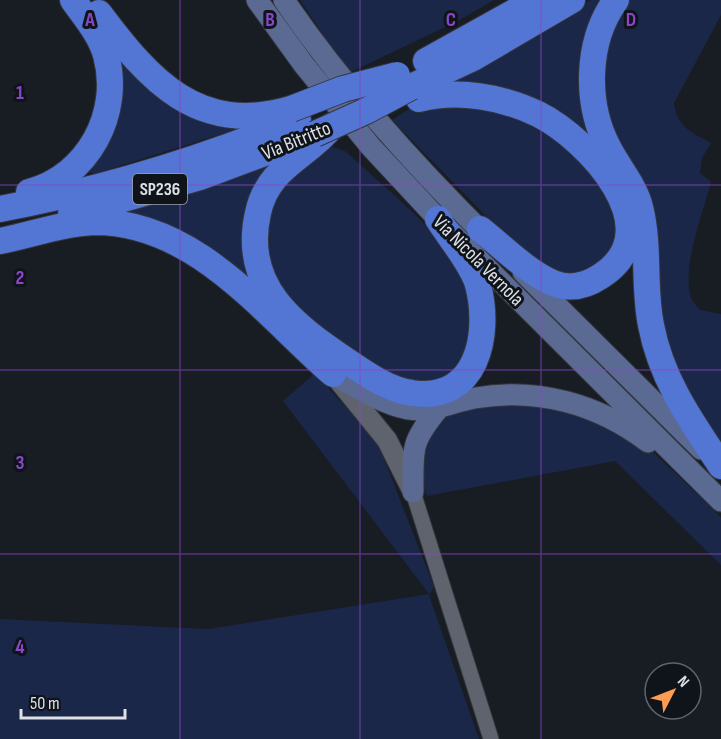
<svg xmlns="http://www.w3.org/2000/svg" width="721" height="739" font-family="'Sofia Sans Condensed',sans-serif">
<style>
.green{fill:#1a2748}
.lines{fill:none;stroke-linecap:round;stroke-linejoin:round}
.minor-casing{stroke:#34363d;stroke-width:17}
.tertiary-casing{stroke:#34363d;stroke-width:22}
.secondary-casing{stroke:#34363d;stroke-width:23}
.trunk-casing{stroke:#34363d;stroke-width:28}
.minor{stroke:#5f636d;stroke-width:15}
.tertiary{stroke:#5f636d;stroke-width:20}
.secondary{stroke:#5a6a93;stroke-width:21}
.trunk{stroke:#5376d4;stroke-width:26}
.trunk-bridge-casing{stroke:#34363d;stroke-width:28;stroke-linecap:butt}
.trunk-bridge{stroke:#5376d4;stroke-width:26}
.grid{fill:none;stroke:#8a47c5;stroke-width:1.5;stroke-opacity:0.55}
.labels{text-anchor:middle;stroke-width:6;stroke-linejoin:round;paint-order:stroke}
.shield{fill:#0f131a;stroke:#9fa2a8;stroke-width:1.5}
.shield-label{font-size:18px;font-weight:bold;fill:#dde0e5}
.street-label{font-size:20px;fill:#dde0e5;stroke:#0f131a}
.grid-label{font-size:20px;text-anchor:middle;font-weight:bold;fill:#8a47c5;stroke:#0f131a;stroke-width:6;stroke-linejoin:round;paint-order:stroke}
</style>
<rect width="100%" height="100%" fill="#181c23"/>
<!-- green -->
<g class="green">
<polygon points="300,0 494,0 458,21 349,73"/>
<polygon points="591,0 608,0 594,139 449,86 473,68"/>
<path d="M616,0H721V15L674,103C677,127 691,132 711,143L702,158L700,173L711,182C703,213 683,262 690,294C691,300 696,305 700,310L721,314V445L672,360L604,120L601,29Z"/>
<polygon points="110,47 125,58 244,127 94,174 88,172 86,165"/>
<polygon points="428,97 529,110 605,179 623,240 586,273 568,277 527,258 392,120"/>
<path d="M332,147L345,151C374,178 452,242 464,274C474,301 470,329 468,356L450,373L433,382L396,381L300,316L268,274L263,226L283,182L318,152Z"/>
<polygon points="283,160 264,185 257,286 115,214"/>
<polygon points="315,373 378,443 434,587 429,595 479,739 0,739 0,619 208,629 429,594 283,401"/>
<path d="M507,399L564,406L648,447L721,517V565L615,461L427,496C404,418 445,414 507,399Z"/>
</g>
<g class="lines">
<defs>
<polyline id="minor" points="413,492 491,739"/>
<polyline id="tertiary" points="335,376 387,440 413,492"/>
<g id="secondary">
<polyline points="257,0 304,65 371,147 438,219 721,501"/>
<path d="M284,0C343,87 415,166 490,240"/>
<polyline points="523,272 701,449"/>
<path d="M333,374C356,387 382,404 408,409C432,413 452,402 475,398C537,387 598,404 648,442"/>
<path d="M413,492C413,449 410,443 438,409"/>
</g>
<g id="trunk">
<path d="M616,0C586,41 585,103 608,147C618,167 635,186 640,207C650,247 643,286 651,325C661,379 691,421 721,466"/>
<path d="M99,13C149,80 198,136 291,109"/>
<polyline points="426,61 536,0"/>
<polyline points="411,87 473,58 572,0"/>
<path d="M419,99C458,89 503,97 538,114C588,139 673,230 601,276C586,286 570,290 553,283C527,272 503,247 480,229"/>
<path d="M332,126C307,158 268,166 258,213C241,287 294,325 347,361C366,374 389,390 412,393C477,403 491,335 478,285C473,265 449,237 438,219"/>
<path d="M29,192C88,177 122,113 106,55C100,34 85,17 73,0"/>
<path d="M0,209C102,190 202,159 298,120"/>
<polyline points="71,214 200,177 310,136"/>
<path d="M0,241C31,235 63,223 95,222C196,222 264,314 333,374"/>
</g>
</defs>
<!-- minor casing -->
<use href="#minor" class="minor-casing"/>
<!-- tertiary casing -->
<use href="#tertiary" class="tertiary-casing"/>
<!-- secondary casing -->
<use href="#secondary" class="secondary-casing"/>
<!-- trunk casing -->
<use href="#trunk" class="trunk-casing"/>
<!-- minor -->
<use href="#minor" class="minor"/>
<!-- tertiary -->
<use href="#tertiary" class="tertiary"/>
<!-- secondary -->
<use href="#secondary" class="secondary"/>
<!-- trunk -->
<use href="#trunk" class="trunk"/>
<defs>
<g id="trunk-bridge">
<polyline points="291,109 343,89 397,75"/>
<polyline points="315,134 366,111 411,87"/>
</g>
</defs>
<!-- trunk-bridge casing -->
<use href="#trunk-bridge" class="trunk-bridge-casing"/>
<!-- trunk-bridge -->
<use href="#trunk-bridge" class="trunk-bridge"/>
</g>
<!-- grid -->
<path class="grid" d="M180,0V739M360,0V739M541,0V739M0,185H721M0,370H721M0,554H721"/>
<g class="labels">
<!-- shield labels -->
<rect class="shield" x="133" y="174" width="54" height="30" rx="4.5"/>
<g class="shield-label">
<text x="160" y="195">SP236</text>
</g>
<!-- street labels -->
<g class="street-label">
<text transform="translate(296 140) rotate(-22)" y="7">Via Bitritto</text>
<text transform="translate(479 260) rotate(45)" y="7">Via Nicola Vernola</text>
</g>
</g>
<g class="grid-label">
<text x="90" y="26">A</text>
<text x="270" y="26">B</text>
<text x="451" y="26">C</text>
<text x="631" y="26">D</text>
<text x="20" y="99">1</text>
<text x="20" y="284">2</text>
<text x="20" y="469">3</text>
<text x="20" y="653">4</text>
</g>
<!-- north arrow -->
<g transform="translate(673 691) rotate(48)"><circle r="28" fill="#0f131a" stroke="#61656b" stroke-width="1.5"/>
<path d="M0-4.5L10 22L0 15L-10 22Z" fill="#fc9d53"/>
<text y="-9" font-size="16" font-weight="bold" text-anchor="middle" fill="#dde0e5">N</text>
</g>
<!-- scale -->
<path d="M21 709v9h104v-9" fill="none" stroke="#dde0e5" stroke-width="3"/>
<text x="30" y="709" font-size="18" fill="#dde0e5" stroke="#0f131a" stroke-width="4.5" paint-order="stroke">50 m</text>
</svg>
